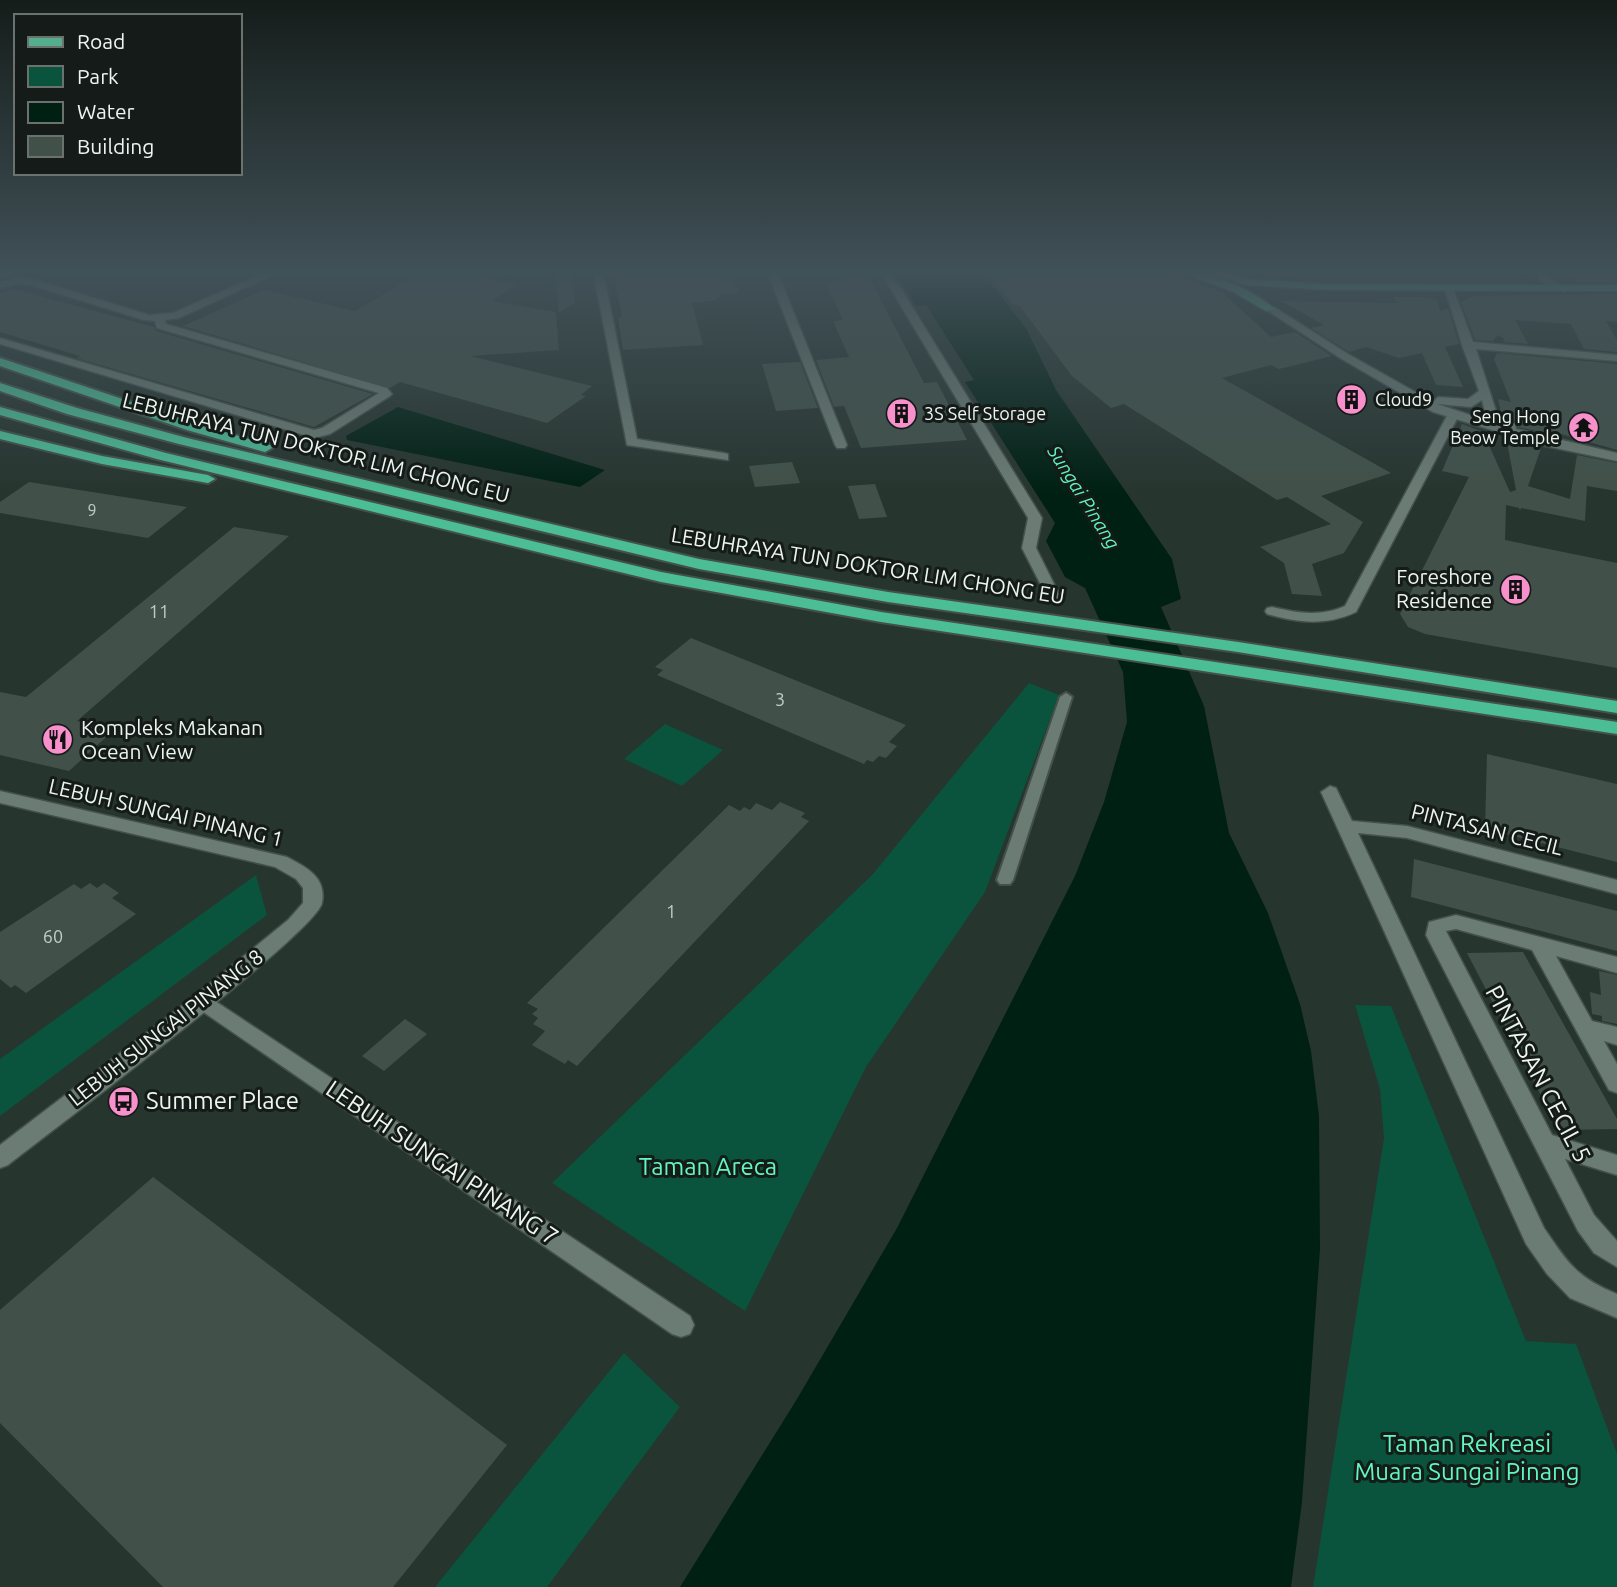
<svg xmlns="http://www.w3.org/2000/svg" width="1617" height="1587" font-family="Ubuntu,sans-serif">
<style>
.green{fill:#0a533c}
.water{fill:#002013}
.building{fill:#415149}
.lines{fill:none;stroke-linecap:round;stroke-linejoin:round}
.pedestrian-casing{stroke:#44514b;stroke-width:4}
.minor-casing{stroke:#44514b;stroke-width:3}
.tertiary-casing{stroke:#44514b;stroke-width:3}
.secondary-casing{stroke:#44514b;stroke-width:3}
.primary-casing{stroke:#44514b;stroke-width:3}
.trunk-casing{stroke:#44514b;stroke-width:4}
.pedestrian{fill:#6b7c74;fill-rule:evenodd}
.minor{fill:#6b7c74;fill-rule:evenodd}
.tertiary{fill:#6b7c74;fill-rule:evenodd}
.secondary{fill:#6b7c74;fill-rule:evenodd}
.primary{fill:#54ae8d;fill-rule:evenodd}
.trunk{fill:#4cbe96;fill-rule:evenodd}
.labels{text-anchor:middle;stroke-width:6;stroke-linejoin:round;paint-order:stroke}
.far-number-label{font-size:16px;fill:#c1ccc6}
.far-poi-label{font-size:18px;fill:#ecf5f0;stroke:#151b18;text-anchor:start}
.number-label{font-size:18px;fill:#c1ccc6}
.far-water-label{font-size:19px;font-style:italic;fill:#5ef4be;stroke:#151b18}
.street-label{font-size:21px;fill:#ecf5f0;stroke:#151b18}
.poi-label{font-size:21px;fill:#ecf5f0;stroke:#151b18;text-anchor:end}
.near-street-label{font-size:24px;fill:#ecf5f0;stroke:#151b18}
.near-poi-label{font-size:24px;fill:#ecf5f0;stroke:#151b18;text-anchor:start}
.near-park-label{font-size:24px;fill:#61f7c1;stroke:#151b18}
</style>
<rect width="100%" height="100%" fill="#27352f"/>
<!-- green -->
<g class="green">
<polygon points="1029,683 1059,695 985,892 866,1067 745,1311 552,1183 873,874"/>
<polygon points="665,724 723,750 682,786 624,759"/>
<polygon points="256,875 267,915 0,1116 0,1059"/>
<polygon points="1355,1005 1391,1006 1526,1341 1576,1344 1617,1454 1617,1587 1313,1587 1384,1138 1380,1089"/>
<polygon points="624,1353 680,1407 547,1587 435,1587"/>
</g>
<!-- water -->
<g class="water">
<polygon points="896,271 981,271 1026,328 1056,390 1172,559 1181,599 1161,607 1204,706 1229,833 1268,913 1300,1004 1311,1051 1319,1116 1320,1249 1302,1502 1291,1587 680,1587 797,1399 897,1228 1075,876 1104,802 1127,722 1123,672 1085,588 1065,577 1046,541 1055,523 965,382 974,380 926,305 916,306"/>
<polygon points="398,407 605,470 580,487 347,440 346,436"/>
</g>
<!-- building -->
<g class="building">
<polygon points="423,271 442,271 517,285 492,301 556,312 559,350 470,356 592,386 581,395 586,396 547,423 400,382 390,388 183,326 264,290 355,311"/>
<polygon points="555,271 571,271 575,302 559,313"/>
<polygon points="613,271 728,271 739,292 719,294 721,297 716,297 717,300 692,303 703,345 623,350 618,317 622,317"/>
<polygon points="986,271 1165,271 1222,292 1271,337 1295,332 1332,356 1279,369 1271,365 1222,378 1391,473 1321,496 1363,522 1344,553 1312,564 1322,596 1292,594 1284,563 1260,547 1331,524 1287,497 1277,500 1124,404 1111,408 1072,376 1019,305 1013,305"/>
<polygon points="1565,271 1617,271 1617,282 1578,282"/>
<polygon points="862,277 870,279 924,383 937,382 967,440 861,448 844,406 834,407 816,360 849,357 833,321 843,320 825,282"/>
<polygon points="13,289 154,327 156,331 373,394 314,427 76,358 80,356 0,332 0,294"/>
<polygon points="1617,294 1617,322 1606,321 1617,340 1617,352 1584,349 1571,324 1515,320 1528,344 1503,342 1504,339 1498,335 1493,341 1475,340 1461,302 1474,296"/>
<polygon points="1393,297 1427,297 1437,301 1440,311 1448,308 1459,344 1445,347 1463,387 1436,385 1422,353 1399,358 1366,347 1349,352 1311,328 1324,325 1281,301 1397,303"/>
<polygon points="1497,353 1617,364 1617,450 1547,430 1546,433 1518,427 1516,422 1501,413 1498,399 1511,402 1494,359"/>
<polygon points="800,362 818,408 776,411 762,364"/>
<polygon points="1462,424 1483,432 1510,492 1516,490 1506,437 1541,448 1528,486 1570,499 1577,455 1617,463 1617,491 1587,486 1585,521 1521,508 1520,511 1519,508 1506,505 1505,540 1617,563 1617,668 1425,634 1408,627 1400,614 1469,477 1442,471"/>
<polygon points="792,462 800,483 755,487 749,466"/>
<polygon points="29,482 187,507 148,538 0,513 0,502"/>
<polygon points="875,484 887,517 859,519 848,486"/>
<polygon points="234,527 289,536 77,721 115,729 69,771 0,755 0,692 26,697"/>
<polygon points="691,638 906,725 889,742 897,746 886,758 879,756 873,762 867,760 864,764 657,675 663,670 655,667"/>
<polygon points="1487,754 1617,784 1617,862 1485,829"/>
<polygon points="780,802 805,813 801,817 809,821 577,1066 568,1060 565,1064 532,1045 545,1031 533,1024 538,1018 532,1014 538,1009 527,1003 729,805 740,811 744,807 750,810 756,803 772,810"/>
<polygon points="1414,859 1617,911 1617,951 1411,897"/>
<polygon points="90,883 97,888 104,883 119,893 112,898 136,914 26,993 15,985 11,988 0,979 0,932 74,884 81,889"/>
<polygon points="1523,952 1617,1119 1617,1129 1559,1130 1467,953"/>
<polygon points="1599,971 1617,975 1617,1024 1602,1021 1602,1016 1592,1014 1590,992 1601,995"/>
<polygon points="405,1019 427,1034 384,1071 362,1056"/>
<polygon points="153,1177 507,1445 393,1587 163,1587 0,1423 0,1310"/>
</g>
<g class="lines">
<defs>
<polygon id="pedestrian" points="1066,693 1072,697 1013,880 1010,884 1000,884 997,880 1060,697"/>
<g id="minor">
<polygon points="268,271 282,271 179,318 165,320 166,324 387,388 392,394 390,396 330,434 314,438 0,344 0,338 314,430 322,428 379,393 157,328 155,321 144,320 31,285 16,284 0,288 0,282 16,278 32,279 149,315 173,313"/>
<polygon points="593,271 603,271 637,439 724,453 728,454 728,460 627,445"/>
<polygon points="767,271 777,271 847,445 845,448 837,448 835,445"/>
<polygon points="873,271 889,271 892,274 1042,518 1036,548 1060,596 1058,599 1048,599 1022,548 1028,518 883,276"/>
<path d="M1449,412L1459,415L1356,612C1326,626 1298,623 1267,614L1265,611L1267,608L1272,607C1298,613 1320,617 1345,606Z"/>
<path d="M1330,786L1336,788L1352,821L1407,826L1617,880V894L1407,838L1358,833L1544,1228C1568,1263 1576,1277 1617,1294V1318L1570,1298L1547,1274L1526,1244L1321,792Z"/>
<polygon points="1456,915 1617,957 1617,973 1556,956 1592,1021 1617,1027 1617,1045 1604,1041 1617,1064 1617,1093 1609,1090 1532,950 1456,929 1446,931 1552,1135 1617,1155 1617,1175 1565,1159 1594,1215 1617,1241 1617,1267 1594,1253 1578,1231 1426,935 1429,922"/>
<polygon points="203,993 690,1316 694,1325 690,1334 681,1337 672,1334 196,1007 193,1001 196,995"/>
</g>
<g id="tertiary">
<polygon points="1535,271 1545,271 1548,278 1569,289 1564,292 1541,282"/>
<path d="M1444,286L1453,288L1473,342L1617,355V361L1476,349L1497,414L1515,424L1516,429L1617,453V461L1541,445L1433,412L1340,358L1265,309L1274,307L1348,354L1433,402L1438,397L1468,399L1479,391L1462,345ZM1482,400L1486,416L1495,423L1437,404L1471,407Z"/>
<path d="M0,791L287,857C306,867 327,877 322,903C316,933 50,1132 8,1165L0,1168V1145L196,995L288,920L303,903V888L296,879L275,867L0,803Z"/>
</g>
<polygon id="secondary" points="16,271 14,273 0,278 0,272"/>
<g id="primary">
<path d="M1179,271C1210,271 1252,289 1275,309L1266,311L1233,292Z"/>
<polygon points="1199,271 1217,271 1245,279 1327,284 1617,285 1617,291 1327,290 1245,285"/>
</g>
<g id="trunk">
<polygon points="0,358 197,424 270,445 272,448 265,452 187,430 0,366"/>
<polygon points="0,383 77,408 187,438 699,559 888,592 1238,642 1617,701 1617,713 1238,652 888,602 699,569 179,444 67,414 0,391"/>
<polygon points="0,407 166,453 661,572 881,612 1617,722 1617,734 881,622 661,582 157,459 0,415"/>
<polygon points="0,431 102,456 208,475 215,479 208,483 102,464 0,439"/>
</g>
</defs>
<!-- pedestrian casing -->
<use href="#pedestrian" class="pedestrian-casing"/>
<!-- minor casing -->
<use href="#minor" class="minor-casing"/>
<!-- tertiary casing -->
<use href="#tertiary" class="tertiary-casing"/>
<!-- secondary casing -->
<use href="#secondary" class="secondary-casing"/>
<!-- primary casing -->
<use href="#primary" class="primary-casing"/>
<!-- trunk casing -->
<use href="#trunk" class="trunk-casing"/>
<!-- pedestrian -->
<use href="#pedestrian" class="pedestrian"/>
<!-- minor -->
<use href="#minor" class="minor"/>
<!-- tertiary -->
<use href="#tertiary" class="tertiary"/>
<!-- secondary -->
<use href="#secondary" class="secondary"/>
<!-- primary -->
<use href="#primary" class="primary"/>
<!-- trunk -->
<use href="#trunk" class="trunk"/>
</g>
<!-- sky -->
<linearGradient id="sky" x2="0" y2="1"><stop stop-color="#151d1a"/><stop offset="0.55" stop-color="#415158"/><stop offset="1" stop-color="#415158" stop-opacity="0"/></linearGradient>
<rect width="1617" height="494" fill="url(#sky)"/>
<!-- icons -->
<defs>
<symbol id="building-disc" viewBox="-11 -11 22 22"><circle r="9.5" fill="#f890cb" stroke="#151b18"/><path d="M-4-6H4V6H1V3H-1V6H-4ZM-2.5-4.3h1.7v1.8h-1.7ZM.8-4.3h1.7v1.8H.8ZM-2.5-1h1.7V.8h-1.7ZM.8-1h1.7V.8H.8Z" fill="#111"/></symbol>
<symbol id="temple-disc" viewBox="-11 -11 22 22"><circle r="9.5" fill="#f890cb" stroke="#151b18"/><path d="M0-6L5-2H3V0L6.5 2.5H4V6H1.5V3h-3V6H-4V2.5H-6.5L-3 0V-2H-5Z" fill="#111"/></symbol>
<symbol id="restaurant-disc" viewBox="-11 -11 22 22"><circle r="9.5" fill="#f890cb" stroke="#151b18"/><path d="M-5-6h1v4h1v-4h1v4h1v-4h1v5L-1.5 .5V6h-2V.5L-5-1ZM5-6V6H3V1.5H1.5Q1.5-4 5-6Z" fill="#111"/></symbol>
<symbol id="bus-disc" viewBox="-11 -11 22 22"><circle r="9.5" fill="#f890cb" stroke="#151b18"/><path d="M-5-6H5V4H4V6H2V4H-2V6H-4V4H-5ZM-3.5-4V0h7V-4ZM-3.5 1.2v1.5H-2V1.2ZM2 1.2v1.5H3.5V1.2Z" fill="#111"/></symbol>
</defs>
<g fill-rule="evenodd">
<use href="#building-disc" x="1334" y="382" width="35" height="35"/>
<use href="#building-disc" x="884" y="396" width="35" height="35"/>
<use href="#temple-disc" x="1566" y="410" width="35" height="35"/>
<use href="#building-disc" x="1498" y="572" width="35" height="35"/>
<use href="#restaurant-disc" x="40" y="722" width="35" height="35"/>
<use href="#bus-disc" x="106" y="1084" width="35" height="35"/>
</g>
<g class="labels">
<!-- far-number labels -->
<g class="far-number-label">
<text x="92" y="516">9</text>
</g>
<!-- far-poi labels -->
<g class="far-poi-label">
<text x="1375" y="406">Cloud9</text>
<text x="924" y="420">3S Self Storage</text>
<text x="1560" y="423" text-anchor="end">Seng Hong<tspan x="1560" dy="21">Beow Temple</tspan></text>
</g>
<!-- number labels -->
<g class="number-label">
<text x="159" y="618">11</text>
<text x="780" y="706">3</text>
<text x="671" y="918">1</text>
<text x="53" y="943">60</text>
</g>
<!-- far-water labels -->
<g class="far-water-label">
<text transform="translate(1084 497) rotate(58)" y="7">Sungai Pinang</text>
</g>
<!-- street labels -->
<g class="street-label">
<text transform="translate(316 448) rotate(14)" y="7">LEBUHRAYA TUN DOKTOR LIM CHONG EU</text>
<text transform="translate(868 566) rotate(9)" y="7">LEBUHRAYA TUN DOKTOR LIM CHONG EU</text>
<text transform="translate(166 813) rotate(13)" y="7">LEBUH SUNGAI PINANG 1</text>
<text transform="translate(1487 830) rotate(14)" y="7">PINTASAN CECIL</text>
<text transform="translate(166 1028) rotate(-38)" y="7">LEBUH SUNGAI PINANG 8</text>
</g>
<!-- poi labels -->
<g class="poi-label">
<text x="1492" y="584">Foreshore<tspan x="1492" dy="24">Residence</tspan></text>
<text x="81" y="735" text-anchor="start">Kompleks Makanan<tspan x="81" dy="24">Ocean View</tspan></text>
</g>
<!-- near-street labels -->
<g class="near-street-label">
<text transform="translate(1538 1074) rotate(62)" y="8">PINTASAN CECIL 5</text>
<text transform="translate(442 1163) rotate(34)" y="8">LEBUH SUNGAI PINANG 7</text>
</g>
<!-- near-poi labels -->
<g class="near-poi-label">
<text x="146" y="1109">Summer Place</text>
</g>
<!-- near-park labels -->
<g class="near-park-label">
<text x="708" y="1175">Taman Areca</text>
<text x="1467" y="1452">Taman Rekreasi<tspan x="1467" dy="28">Muara Sungai Pinang</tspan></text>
</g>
</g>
<!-- legend -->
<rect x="14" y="14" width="228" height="161" fill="#151b18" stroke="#6b726e" stroke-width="2"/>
<rect x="28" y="37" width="35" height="10" fill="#54ae8d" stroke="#6b726e" stroke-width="2"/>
<text x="77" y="49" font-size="21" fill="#ecf5f0">Road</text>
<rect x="28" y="66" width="35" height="21" fill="#0a533c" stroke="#6b726e" stroke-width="2"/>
<text x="77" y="84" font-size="21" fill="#ecf5f0">Park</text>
<rect x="28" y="102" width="35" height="21" fill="#002013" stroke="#6b726e" stroke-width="2"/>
<text x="77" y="119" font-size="21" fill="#ecf5f0">Water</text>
<rect x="28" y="136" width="35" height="21" fill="#415149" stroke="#6b726e" stroke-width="2"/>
<text x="77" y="154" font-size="21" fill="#ecf5f0">Building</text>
</svg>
